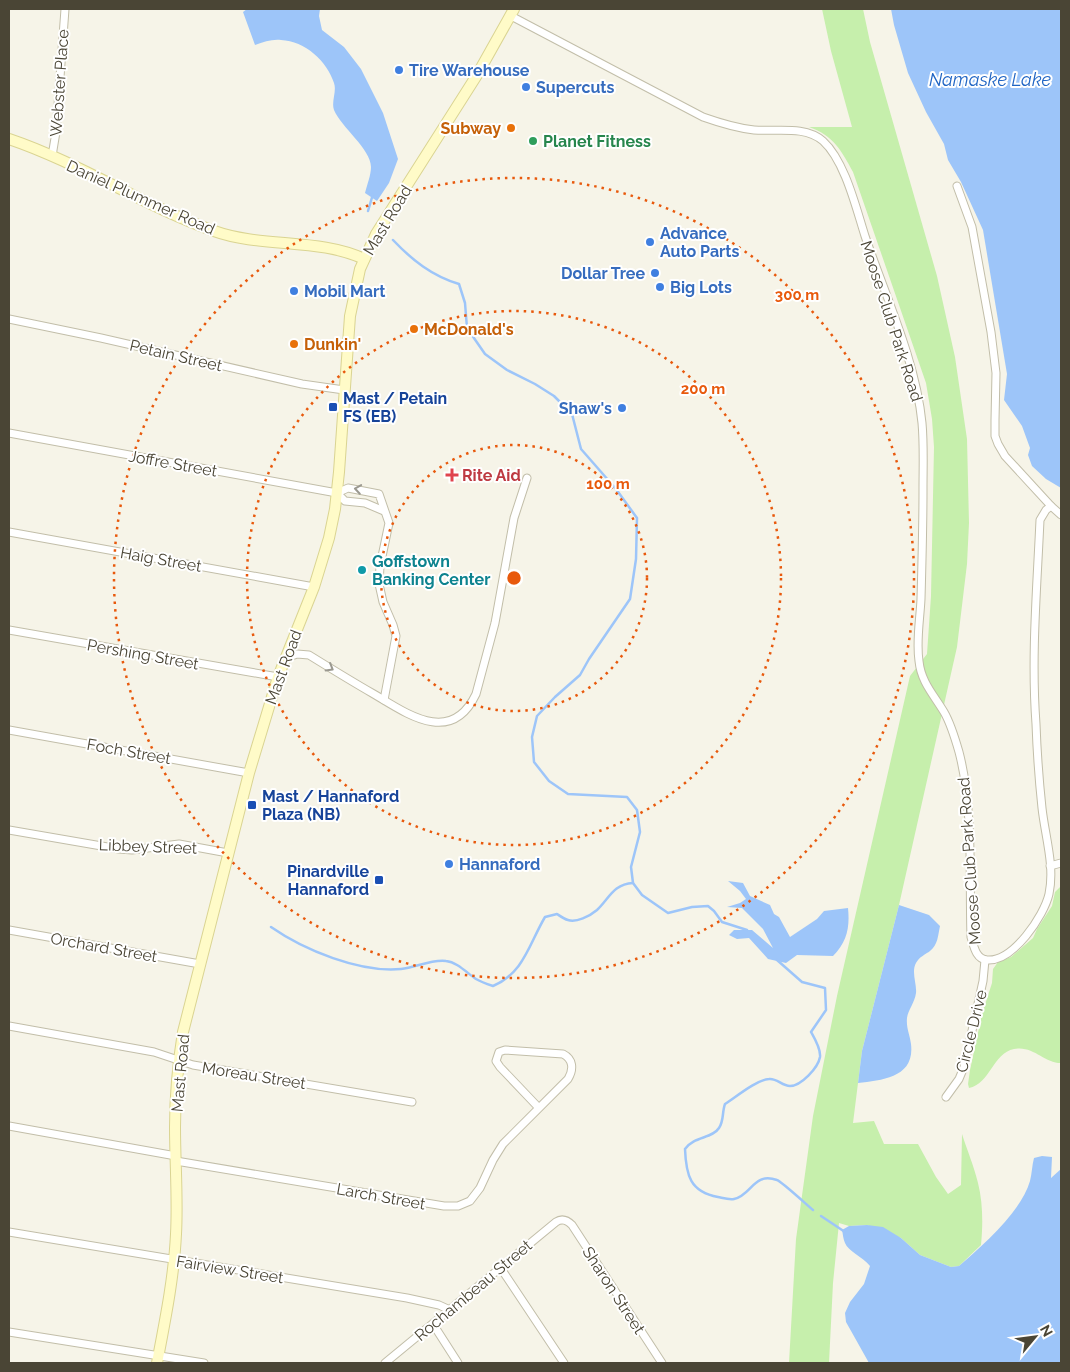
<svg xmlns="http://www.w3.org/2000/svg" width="1070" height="1372" font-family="Raleway,sans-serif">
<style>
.green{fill:#c6efac}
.water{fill:#9dc5f9}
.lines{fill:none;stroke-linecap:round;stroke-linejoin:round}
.stream{stroke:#9dc5f9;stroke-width:2.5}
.street-casing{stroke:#c2bea9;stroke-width:9}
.secondary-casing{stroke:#dad492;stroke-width:12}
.street{stroke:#fff;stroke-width:7}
.secondary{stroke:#fffbc8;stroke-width:10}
.oneway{stroke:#9b9990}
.ring{fill:none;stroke:#e8590c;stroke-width:2.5;stroke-dasharray:2.5 5}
.shop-dot{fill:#3f7fe0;stroke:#fff;stroke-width:2}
.food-dot{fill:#e8710a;stroke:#fff;stroke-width:2}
.leisure-dot{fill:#2e9e5b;stroke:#fff;stroke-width:2}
.transit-dot{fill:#1a4fb4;stroke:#fff;stroke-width:2}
.health-dot{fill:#e0444e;stroke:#fff;stroke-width:2}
.culture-dot{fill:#0f9aa8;stroke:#fff;stroke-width:2}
.labels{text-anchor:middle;stroke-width:4;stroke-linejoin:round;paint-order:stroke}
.shop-label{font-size:16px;font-weight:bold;fill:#366cbe;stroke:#fff;text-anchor:start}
.street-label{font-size:16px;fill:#4a4535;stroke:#fff}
.food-label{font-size:16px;font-weight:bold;fill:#c56008;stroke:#fff;text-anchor:start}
.leisure-label{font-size:16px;font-weight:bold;fill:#27864d;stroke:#fff;text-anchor:start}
.transit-label{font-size:16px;font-weight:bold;fill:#164399;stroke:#fff;text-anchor:start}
.health-label{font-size:16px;font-weight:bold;fill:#be3a42;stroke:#fff;text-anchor:start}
.culture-label{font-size:16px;font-weight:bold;fill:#0d838f;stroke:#fff;text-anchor:start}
.water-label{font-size:18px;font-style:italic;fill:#2065c4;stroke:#fff}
.centre{fill:#e8590c;stroke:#fff;stroke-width:2.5}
.ring-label{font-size:15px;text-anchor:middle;font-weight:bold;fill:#e8590c;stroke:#fff;stroke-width:4;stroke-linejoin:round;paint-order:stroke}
</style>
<rect width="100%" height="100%" fill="#f6f4e8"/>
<!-- green -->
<g class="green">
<path d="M822,9H863L870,42L937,276L955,357L967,439L969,523L967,564L957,647L899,905L862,1051L853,1123L874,1121L884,1144H918L936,1177L948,1194L961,1185L962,1134C967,1150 974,1166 978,1183C983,1203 983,1225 981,1245L959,1266L951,1267L920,1255L901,1238L867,1225L849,1226L839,1223L833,1283L829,1363H789L796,1239L813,1116L837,996L910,676L927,654L931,596L934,447L932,419L926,383L853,172C841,150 834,136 809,127H852L831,51Z"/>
<path d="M1061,886V1063C1044,1063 1033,1045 1014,1049C993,1053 990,1084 969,1088L968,1084L970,1070L982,1014L992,983L993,969L998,962L1011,957L1033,938L1037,929L1052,906L1055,892Z"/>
</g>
<!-- water -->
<g class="water">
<path d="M247,9H320L319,16L322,30L344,47L361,69L383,113L398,159L389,183L377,201L365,193C367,185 371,175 371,167C371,149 341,127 334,110C331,102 337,91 334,83C327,61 305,41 281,40C272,39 264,42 255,45L243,12Z"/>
<polygon points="891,9 1061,9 1061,488 1046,479 1032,466 1028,455 1030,448 1022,426 1004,400 1007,374 983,230 961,182 948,160 944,144 926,112 908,73 894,25"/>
<path d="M728,881L743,883L750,896L770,905L774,914L779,917L790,937L817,919L824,911L848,908C850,927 847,942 833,956L797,955L786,963L768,959L749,938L737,939L729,935L734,930H752L773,948L763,929L742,908L727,907L740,903L746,899L740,891Z"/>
<path d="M899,905L929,915L940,926C938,935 938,945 930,951C926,954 919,957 916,963C911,972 917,984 916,993C915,1002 908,1010 907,1018C906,1028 910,1035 911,1044C915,1077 883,1080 858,1083L862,1051Z"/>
<path d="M1042,1156L1052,1157L1051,1178L1061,1169V1363H869L846,1322L845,1313L850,1302L864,1284L870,1266C863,1257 848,1251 845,1243C843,1239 843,1234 842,1230L849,1226L867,1225L883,1227L901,1238L920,1255L951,1267L959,1266C983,1245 1021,1212 1030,1181C1032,1173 1032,1165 1034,1158Z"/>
</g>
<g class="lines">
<!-- stream -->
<g class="stream">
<polyline points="368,211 373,194"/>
<path d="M393,240C412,260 432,276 459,284L465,303L467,328L485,354L507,370L535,384L554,396L572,414L581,449L616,489L637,518L636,559L630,599L589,659L580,675L555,697L537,716L532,737L534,762L549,781L568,794L627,797L637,810L640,832L631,867L633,883L642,895L668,913L692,907L708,906L714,911L722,922L747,930"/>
<path d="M271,927C304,950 360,973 401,969C415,968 431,959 446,961C457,962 467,973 476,979C481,982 487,984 493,986C524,973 529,944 545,917L557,914C560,916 564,919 568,920C576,923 590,916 597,910C609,899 613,884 633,883"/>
<path d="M777,960L802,982L825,988L826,1010L811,1032C815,1039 821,1049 820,1057C818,1068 801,1086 790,1086C782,1086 777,1078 769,1079C756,1080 736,1097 725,1104C722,1112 724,1121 719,1128C712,1139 694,1136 685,1149C686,1175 690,1192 718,1197C723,1198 729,1200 734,1199C752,1195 753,1172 777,1180C781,1181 807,1205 813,1210"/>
<polyline points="821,1216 845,1232"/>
</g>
<defs>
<g id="street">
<path d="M511,16L703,117C720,123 736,128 754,130C775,132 805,125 823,141C845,161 856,208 865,236C885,295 916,361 922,423C924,445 923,467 923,489C923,526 922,563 921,599C920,620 916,641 919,661C921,682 934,695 944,712C951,724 955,738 959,752C974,809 969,879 971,937C974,947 976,959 987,960C1013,962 1044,916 1049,894C1055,866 1045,836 1042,808C1039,780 1037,752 1036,724C1031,656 1037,588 1040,520L1046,510L1051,506L1005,456L998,444L995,436V420L996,373L991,332L972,227L957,186"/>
<polyline points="52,156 56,132 65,9"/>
<polyline points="9,319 101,338 302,384 344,390"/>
<polyline points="9,433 337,493"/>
<polyline points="337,493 348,488 379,494 389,523 380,566 379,584 383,602 393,625 396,636 384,700"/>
<polyline points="337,493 345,501 365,503 384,511"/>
<polyline points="1051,506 1061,515"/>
<polyline points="9,532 314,587"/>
<polyline points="9,630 278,677"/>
<path d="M286,658L297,654L309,655C330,668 351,681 372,693C406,713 451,747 476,694L495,623L514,518L527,478"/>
<polyline points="9,730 249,773"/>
<polyline points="9,830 119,849 132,850 179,844 228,853"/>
<polyline points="1050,866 1061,863"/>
<polyline points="9,930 200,964"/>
<polyline points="9,1026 154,1052 193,1065 412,1102"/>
<polyline points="946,1097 959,1079 964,1067 983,981 985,960"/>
<polyline points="9,1126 176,1156"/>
<path d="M176,1161L444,1206H458L470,1201L480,1188L493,1160L503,1144L568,1079C574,1069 573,1059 563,1054L505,1050L499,1052L496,1061L500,1067L539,1108"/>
<polyline points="9,1232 407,1298 439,1305 450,1310"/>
<polyline points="500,1267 564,1363"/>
<polyline points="433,1324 458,1363"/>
<polyline points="9,1332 204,1363"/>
<path d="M385,1363L556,1222C562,1218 567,1220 572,1225L662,1363"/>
</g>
<g id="secondary">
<path d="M9,139C80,163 144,206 214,231C261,248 320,238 364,259"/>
<path d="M157,1363C165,1321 174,1277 176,1234C178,1199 175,1163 175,1127C175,1095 178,1063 183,1032L249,773L278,677L314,587L329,538L335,509L339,472L350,316L360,269L376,234L477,75L514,9"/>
</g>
</defs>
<!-- street casing -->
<use href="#street" class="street-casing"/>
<!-- secondary casing -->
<use href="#secondary" class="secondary-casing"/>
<!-- street -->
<use href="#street" class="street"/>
<!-- secondary -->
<use href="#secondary" class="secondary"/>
</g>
<!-- one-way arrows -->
<defs><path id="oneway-chevron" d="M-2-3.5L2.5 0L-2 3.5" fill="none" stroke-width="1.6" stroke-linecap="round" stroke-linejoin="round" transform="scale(1.25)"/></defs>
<g class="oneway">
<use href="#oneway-chevron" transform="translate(358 489) rotate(-171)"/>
<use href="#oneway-chevron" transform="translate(330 668) rotate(31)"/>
</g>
<!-- distance rings -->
<g class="ring">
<circle cx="514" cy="578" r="133"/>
<circle cx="514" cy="578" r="267"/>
<circle cx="514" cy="578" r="400"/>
</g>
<!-- markers -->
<g class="shop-dot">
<circle cx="399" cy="70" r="5"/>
<circle cx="526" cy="87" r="5"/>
<circle cx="650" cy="242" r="5"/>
<circle cx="655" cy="273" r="5"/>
<circle cx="660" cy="287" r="5"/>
<circle cx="294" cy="291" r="5"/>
<circle cx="622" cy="408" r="5"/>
<circle cx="449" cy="864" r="5"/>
</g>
<g class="food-dot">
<circle cx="511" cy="128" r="5"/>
<circle cx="414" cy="329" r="5"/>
<circle cx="294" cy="344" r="5"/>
</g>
<circle class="leisure-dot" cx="533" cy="141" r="5"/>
<g class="transit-dot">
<rect x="328" y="402" width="10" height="10" rx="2.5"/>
<rect x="247" y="800" width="10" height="10" rx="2.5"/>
<rect x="374" y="875" width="10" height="10" rx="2.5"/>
</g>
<path class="health-dot" d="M449.5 467.5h5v5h5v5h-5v5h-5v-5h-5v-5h5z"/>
<circle class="culture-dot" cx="362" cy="570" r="5"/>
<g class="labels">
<!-- shop labels -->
<g class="shop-label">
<text x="409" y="76">Tire Warehouse</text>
<text x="536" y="93">Supercuts</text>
<text x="660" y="239">Advance<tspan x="660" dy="18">Auto Parts</tspan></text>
<text x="645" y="279" text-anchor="end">Dollar Tree</text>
<text x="670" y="293">Big Lots</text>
<text x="304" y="297">Mobil Mart</text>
<text x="612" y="414" text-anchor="end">Shaw's</text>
<text x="459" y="870">Hannaford</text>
</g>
<!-- street labels -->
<g class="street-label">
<text transform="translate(59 83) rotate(-86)" y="6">Webster Place</text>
<text transform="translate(141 197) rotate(24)" y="6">Daniel Plummer Road</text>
<text transform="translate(387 220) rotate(-59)" y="6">Mast Road</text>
<text transform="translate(892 321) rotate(72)" y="6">Moose Club Park Road</text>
<text transform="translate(176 355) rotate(13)" y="6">Petain Street</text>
<text transform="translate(173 463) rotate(10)" y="6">Joffre Street</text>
<text transform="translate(161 559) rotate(10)" y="6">Haig Street</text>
<text transform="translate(143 654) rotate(10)" y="6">Pershing Street</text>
<text transform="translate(283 667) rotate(-70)" y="6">Mast Road</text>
<text transform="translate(129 751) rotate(10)" y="6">Foch Street</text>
<text transform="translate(148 846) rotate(2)" y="6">Libbey Street</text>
<text transform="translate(969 861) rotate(-94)" y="6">Moose Club Park Road</text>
<text transform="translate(104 947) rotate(10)" y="6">Orchard Street</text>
<text transform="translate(971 1031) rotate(-76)" y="6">Circle Drive</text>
<text transform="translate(180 1073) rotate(-85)" y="6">Mast Road</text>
<text transform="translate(254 1075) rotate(9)" y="6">Moreau Street</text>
<text transform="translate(381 1196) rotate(10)" y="6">Larch Street</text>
<text transform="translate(230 1269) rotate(9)" y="6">Fairview Street</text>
<text transform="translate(473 1290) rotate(-40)" y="6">Rochambeau Street</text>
<text transform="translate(614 1290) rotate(57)" y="6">Sharon Street</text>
</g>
<!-- food labels -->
<g class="food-label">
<text x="501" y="134" text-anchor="end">Subway</text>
<text x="424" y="335">McDonald's</text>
<text x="304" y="350">Dunkin'</text>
</g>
<!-- leisure labels -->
<g class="leisure-label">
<text x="543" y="147">Planet Fitness</text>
</g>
<!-- transit labels -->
<g class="transit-label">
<text x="343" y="404">Mast / Petain<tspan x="343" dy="18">FS (EB)</tspan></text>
<text x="262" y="802">Mast / Hannaford<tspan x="262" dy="18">Plaza (NB)</tspan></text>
<text x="369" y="877" text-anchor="end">Pinardville<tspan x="369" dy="18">Hannaford</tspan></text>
</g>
<!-- health labels -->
<g class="health-label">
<text x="462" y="481">Rite Aid</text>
</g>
<!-- culture labels -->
<g class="culture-label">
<text x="372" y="567">Goffstown<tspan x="372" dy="18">Banking Center</tspan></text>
</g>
<!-- water labels -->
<g class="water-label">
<text x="990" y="86">Namaske Lake</text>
</g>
</g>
<circle cx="514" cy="578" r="8" class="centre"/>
<g class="ring-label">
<text x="797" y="300">300 m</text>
<text x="703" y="394">200 m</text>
<text x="608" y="489">100 m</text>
</g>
<!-- border -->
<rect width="1070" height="1372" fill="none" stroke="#4a4535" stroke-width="20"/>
<!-- north arrow -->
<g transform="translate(1035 1337) rotate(61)" stroke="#ffffff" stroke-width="4" paint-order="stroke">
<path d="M0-4L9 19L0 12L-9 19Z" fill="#4a4535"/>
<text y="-8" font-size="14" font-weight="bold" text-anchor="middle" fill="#4a4535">N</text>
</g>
</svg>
